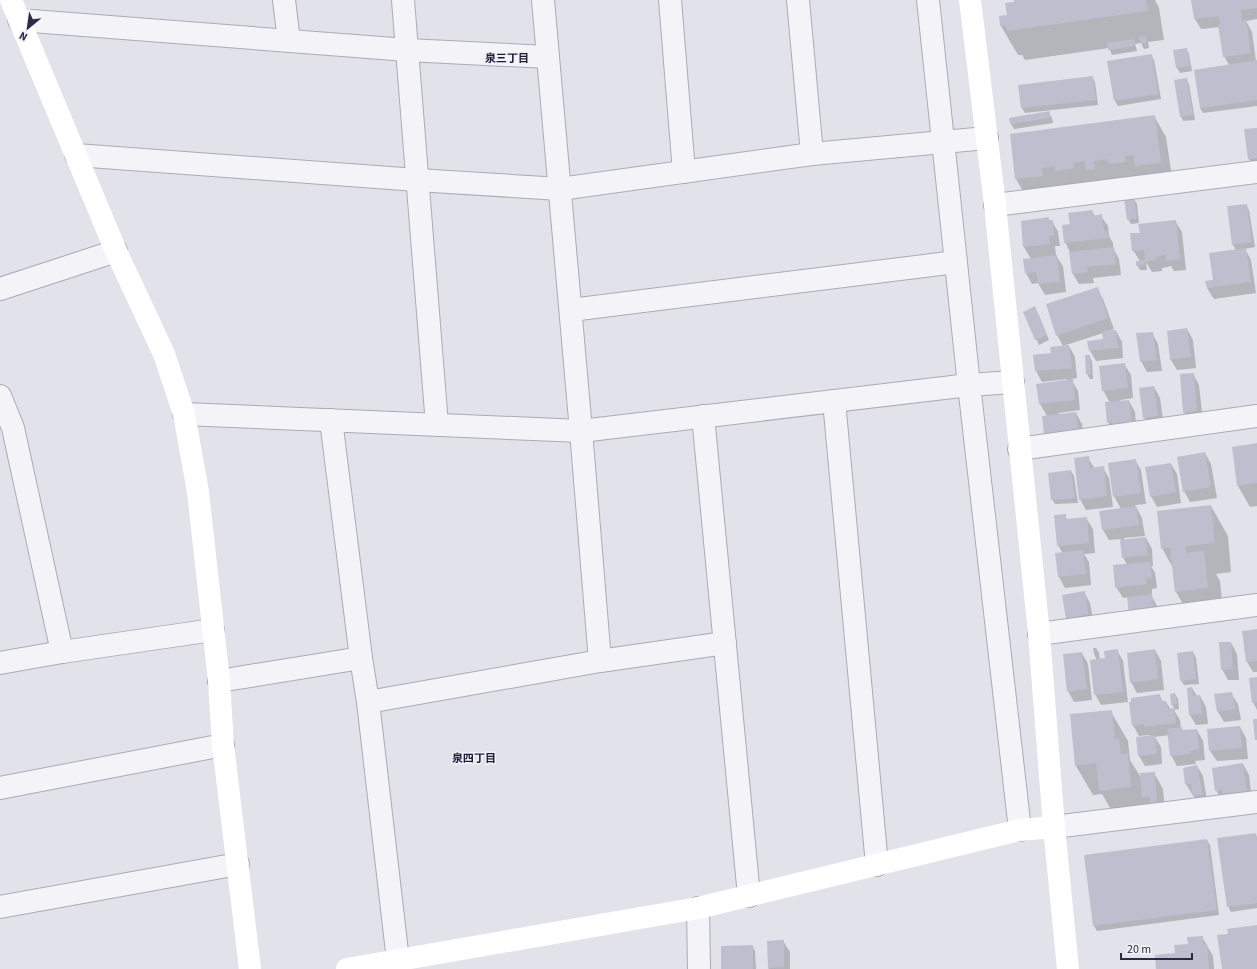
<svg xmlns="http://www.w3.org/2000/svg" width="1257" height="969" font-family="'Source Sans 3','Noto Sans JP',sans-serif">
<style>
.shadow{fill:#0003}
.building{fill:#bebfce}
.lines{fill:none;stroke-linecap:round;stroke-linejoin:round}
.street-casing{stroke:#aaabb8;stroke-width:24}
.street{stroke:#f4f4f8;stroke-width:22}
.secondary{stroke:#fff;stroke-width:22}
.labels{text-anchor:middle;stroke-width:3;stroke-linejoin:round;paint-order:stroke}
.neighbourhood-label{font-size:11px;font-weight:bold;fill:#1b1b34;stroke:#f1f2f8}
</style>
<rect width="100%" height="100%" fill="#e1e2ea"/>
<!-- shadow -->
<g class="shadow">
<polygon points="1015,0 1155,0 1159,8 1164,40 1148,42 1149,48 1144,49 1141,43 1135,44 1137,51 1112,55 1109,48 1025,60 1022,55 1018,55 1001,26 1016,3"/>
<polygon points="1192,0 1257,0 1257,19 1246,21 1252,32 1256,61 1257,61 1257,106 1203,113 1200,108 1229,65 1224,56 1220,27 1201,29 1195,19"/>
<polygon points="1186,49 1189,54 1192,71 1180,73 1177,68"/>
<polygon points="1151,55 1154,60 1161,99 1118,106 1115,101 1108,62"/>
<polygon points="1092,77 1095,82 1098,105 1025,113 1022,108 1019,86"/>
<polygon points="1186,79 1189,84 1195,120 1183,121 1181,116"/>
<polygon points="1049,113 1052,118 1053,123 1014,129 1011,124 1010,119"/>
<polygon points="1154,116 1166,137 1173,184 1033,208 1016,179"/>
<polygon points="1257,129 1257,169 1255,169 1249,159"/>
<polygon points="1134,199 1137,204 1139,223 1131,224 1128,219"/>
<polygon points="1246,205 1249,210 1255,247 1245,249 1251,260 1256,293 1214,299 1207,288 1214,281 1236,250 1233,245"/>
<polygon points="1092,211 1095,216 1101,216 1108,226 1109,236 1113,243 1113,248 1119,259 1121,275 1093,278 1094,283 1079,284 1073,274 1070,252 1065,242 1071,225"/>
<polygon points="1048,218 1050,221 1052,221 1058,232 1060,246 1055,246 1056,256 1063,266 1066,292 1045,295 1038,283 1032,284 1026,273 1031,259 1024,247"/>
<polygon points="1175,221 1182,232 1186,270 1174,271 1171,266 1162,268 1162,271 1152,272 1146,262 1147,270 1140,270 1137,265 1140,261 1133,250 1141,233"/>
<polygon points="1097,288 1103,299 1114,329 1109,331 1116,331 1122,342 1123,358 1096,361 1090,351 1104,340 1103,333 1063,346 1057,335"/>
<polygon points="1024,312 1038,313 1049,340 1039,345"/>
<polygon points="1187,329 1193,340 1196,368 1177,370 1171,360"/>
<polygon points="1152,333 1158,344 1162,371 1147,372 1141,361"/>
<polygon points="1069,346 1075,357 1077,378 1071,379 1078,391 1080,410 1059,413 1059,415 1076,413 1082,424 1084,442 1047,416 1040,404 1038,385 1067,381 1067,379 1042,382 1036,371 1035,355 1052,354"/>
<polygon points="1089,356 1092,361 1093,379 1090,379 1087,374"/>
<polygon points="1124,364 1131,375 1133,398 1120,400 1121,402 1129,401 1135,412 1137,436 1114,433 1108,422 1110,403 1103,390"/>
<polygon points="1193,374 1199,385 1203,422 1190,423 1184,412"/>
<polygon points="1154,387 1160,398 1164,426 1150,428 1144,417"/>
<polygon points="1257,444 1257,506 1250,507 1238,486"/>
<polygon points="1205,453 1211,464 1217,498 1190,502 1184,491"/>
<polygon points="1088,458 1095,469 1103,468 1109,478 1113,507 1086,510 1080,499"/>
<polygon points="1135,460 1141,470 1146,504 1135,505 1142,518 1145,536 1124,538 1124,540 1146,538 1152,549 1153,566 1151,566 1155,573 1157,588 1152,589 1152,595 1151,595 1157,606 1159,621 1128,597 1123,598 1116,587 1127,565 1123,557 1121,539 1109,540 1103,530 1121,509 1114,496"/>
<polygon points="1171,464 1177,474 1181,503 1157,507 1151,496"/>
<polygon points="1071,471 1074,476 1078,503 1055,504 1052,499"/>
<polygon points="1211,506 1228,536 1231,572 1216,574 1220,581 1224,618 1193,621 1176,592 1173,568 1162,548"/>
<polygon points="1065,515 1067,520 1086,518 1093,529 1095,553 1084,554 1089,562 1091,585 1065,588 1059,577 1063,554 1058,545"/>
<polygon points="1084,592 1090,603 1094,625 1073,629 1067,618"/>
<polygon points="1257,630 1257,672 1253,672 1247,662"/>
<polygon points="1231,643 1237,654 1239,680 1228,680 1222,669"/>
<polygon points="1093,648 1096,648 1099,653 1100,660 1106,659 1117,650 1123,661 1128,702 1101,705 1095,694 1097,660 1094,654"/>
<polygon points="1155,650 1161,661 1164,690 1137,693 1131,682"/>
<polygon points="1193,652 1196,658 1199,684 1184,685 1181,680"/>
<polygon points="1082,653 1088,664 1092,700 1074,702 1068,691"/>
<polygon points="1257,678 1257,710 1253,702"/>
<polygon points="1192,688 1197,696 1200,696 1206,707 1208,724 1196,725 1190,715"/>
<polygon points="1231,693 1238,704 1241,720 1224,722 1218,712"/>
<polygon points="1171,694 1175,694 1178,699 1179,709 1174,710 1180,720 1181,729 1183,731 1197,730 1203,741 1205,760 1195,761 1196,764 1177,766 1171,755 1169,735 1155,737 1161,747 1162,764 1145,766 1139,756 1151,737 1150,735 1139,736 1133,725 1159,695 1163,702 1166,702 1171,710 1175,709 1172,705"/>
<polygon points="1111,712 1128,741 1130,760 1142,779 1154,773 1163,789 1166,821 1152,813 1146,803 1147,817 1117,820 1102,794 1093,795 1076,766"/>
<polygon points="1240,727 1246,738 1248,759 1217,761 1210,751"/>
<polygon points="1243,764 1249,775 1252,802 1222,801 1216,790"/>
<polygon points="1197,766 1203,776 1208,806 1200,807 1186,784 1184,769"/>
<polygon points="1255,834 1257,837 1257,908 1231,912 1228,906"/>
<polygon points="1207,840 1210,845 1219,915 1097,931 1094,926 1085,856"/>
<polygon points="1202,937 1213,956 1214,969 1157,969 1176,954"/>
<polygon points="783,941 790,952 790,969 769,969 768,968"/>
<polygon points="752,946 755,951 756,969 722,969"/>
</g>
<!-- building -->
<g class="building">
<polygon points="1014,0 1146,0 1148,11 1007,31 1006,26 1000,26 999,16 1007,15 1005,3 1014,2"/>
<polygon points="1191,0 1257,0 1257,8 1241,10 1242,21 1246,20 1251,53 1223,57 1218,25 1220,24 1219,16 1194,19"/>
<polygon points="1145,36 1147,43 1141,44 1139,37"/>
<polygon points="1134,39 1134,46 1108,50 1107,43"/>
<polygon points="1187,48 1190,66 1176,68 1173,50"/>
<polygon points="1152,54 1158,94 1114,101 1107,61"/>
<polygon points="1257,60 1257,100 1200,108 1194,70"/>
<polygon points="1093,76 1096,100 1021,108 1018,85"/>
<polygon points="1187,78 1193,115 1180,117 1174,80"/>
<polygon points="1050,111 1050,118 1010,124 1009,118"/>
<polygon points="1155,115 1161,163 1135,166 1134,155 1125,156 1126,162 1108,164 1107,159 1094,161 1095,169 1086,170 1085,161 1074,163 1074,168 1055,171 1055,166 1042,168 1043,176 1015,179 1010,134"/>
<polygon points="1257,128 1257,158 1248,159 1244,129"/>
<polygon points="1124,198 1134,198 1137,218 1127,220"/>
<polygon points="1247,204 1252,242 1232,245 1227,206"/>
<polygon points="1092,210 1093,216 1102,214 1104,231 1107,231 1108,238 1064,243 1062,225 1070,224 1068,213"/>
<polygon points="1049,217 1049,220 1053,220 1054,235 1049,236 1050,244 1023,247 1021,221"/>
<polygon points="1176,220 1180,259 1166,261 1166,255 1156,257 1156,260 1144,262 1144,265 1136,266 1136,261 1145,260 1144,250 1132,251 1130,233 1140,233 1138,224"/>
<polygon points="1114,247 1116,264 1087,267 1088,272 1072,274 1069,252"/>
<polygon points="1246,248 1251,282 1207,288 1205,281 1213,280 1209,253"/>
<polygon points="1057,255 1060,282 1038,284 1036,272 1025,274 1023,259"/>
<polygon points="1098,287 1108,318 1056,336 1046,304"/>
<polygon points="1035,306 1047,335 1035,340 1023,312"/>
<polygon points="1187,328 1191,357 1170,360 1167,331"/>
<polygon points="1116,330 1118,348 1089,351 1087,341 1103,339 1102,331"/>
<polygon points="1153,332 1157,360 1140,362 1136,333"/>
<polygon points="1069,345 1072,368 1035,371 1033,355 1051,353 1050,347"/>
<polygon points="1085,355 1090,355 1091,374 1086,374"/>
<polygon points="1125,363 1128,388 1102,391 1099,366"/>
<polygon points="1194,373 1197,411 1183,413 1180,374"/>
<polygon points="1073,379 1075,400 1039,404 1036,384"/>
<polygon points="1154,386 1158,416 1143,418 1139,388"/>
<polygon points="1129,400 1132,425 1113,427 1112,422 1107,423 1105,402"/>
<polygon points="1076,412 1078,431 1044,435 1042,416"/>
<polygon points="1257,443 1257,483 1237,486 1232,447"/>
<polygon points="1205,452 1211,487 1183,492 1177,457"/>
<polygon points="1089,456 1090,468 1104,466 1107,496 1079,500 1074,458"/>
<polygon points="1136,459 1141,493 1113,497 1108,463"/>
<polygon points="1171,463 1176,492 1150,497 1145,467"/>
<polygon points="1071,470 1075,498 1051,500 1048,473"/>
<polygon points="1211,505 1215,543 1186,546 1186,553 1204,551 1208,588 1175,592 1170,548 1161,549 1157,511"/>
<polygon points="1136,506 1139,525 1102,530 1099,511"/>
<polygon points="1066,514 1066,519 1087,517 1089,543 1057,546 1054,515"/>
<polygon points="1146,537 1148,555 1122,558 1120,540"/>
<polygon points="1083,550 1086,574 1058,577 1055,553"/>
<polygon points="1150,562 1152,578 1146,578 1147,584 1115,588 1113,565"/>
<polygon points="1085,591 1088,614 1066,619 1062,595"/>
<polygon points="1152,594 1154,611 1129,613 1127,597"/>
<polygon points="1257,629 1257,661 1246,662 1242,631"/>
<polygon points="1219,642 1231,642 1233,669 1221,670"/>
<polygon points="1118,649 1123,692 1094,695 1090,660 1105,658 1104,651"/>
<polygon points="1155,649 1158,679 1130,683 1127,653"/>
<polygon points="1193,651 1196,679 1180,681 1177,653"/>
<polygon points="1082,652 1087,689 1067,692 1063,654"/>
<polygon points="1257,677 1257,702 1252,703 1249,678"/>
<polygon points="1192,687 1193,696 1200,695 1202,714 1189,715 1187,688"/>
<polygon points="1232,692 1236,709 1217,712 1214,694"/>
<polygon points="1175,693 1177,704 1171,705 1170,694"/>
<polygon points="1160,694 1161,701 1166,701 1168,709 1174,708 1176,723 1144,727 1144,724 1132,726 1129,702 1131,702 1131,698"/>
<polygon points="1112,710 1115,739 1119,738 1121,754 1128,753 1131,787 1099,791 1096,763 1075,766 1070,714"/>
<polygon points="1253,719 1257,719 1257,740 1255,740"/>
<polygon points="1240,726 1242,748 1209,751 1207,729"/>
<polygon points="1182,727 1182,730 1197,729 1199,749 1190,751 1191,754 1170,756 1167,729"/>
<polygon points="1155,735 1157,754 1138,756 1136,737"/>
<polygon points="1243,763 1247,792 1222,795 1222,790 1215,791 1212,768"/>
<polygon points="1197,765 1203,795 1193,796 1191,784 1185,784 1183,768"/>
<polygon points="1155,772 1157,805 1150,805 1150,797 1142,797 1140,773"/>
<polygon points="1256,833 1257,841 1257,903 1227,907 1217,838"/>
<polygon points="1207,839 1217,910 1093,926 1084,855"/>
<polygon points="1257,925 1257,969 1222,969 1217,935 1228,934 1227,929"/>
<polygon points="1203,936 1203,944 1207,944 1209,969 1156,969 1155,955 1175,953 1174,945 1188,944 1187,937"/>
<polygon points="781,940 784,940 784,967 768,968 767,941"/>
<polygon points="753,945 753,969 721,969 721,946"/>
</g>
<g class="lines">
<defs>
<g id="street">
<polyline points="284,0 289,41"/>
<polyline points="403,0 437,425"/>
<polyline points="543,0 581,431 600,661"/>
<polyline points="670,0 684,172"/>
<polyline points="798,0 812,154"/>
<polyline points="928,0 969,385 1020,830"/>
<polyline points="19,20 407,50 548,57"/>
<polyline points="76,155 417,180 560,189 812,154 987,138"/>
<polyline points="995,205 1257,172"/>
<polyline points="0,289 116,251"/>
<polyline points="571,310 956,262"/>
<polyline points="0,396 13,428 62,652"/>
<polyline points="834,401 877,865"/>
<polyline points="184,414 581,431 969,385 1013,382"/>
<polyline points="703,416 749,896"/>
<polyline points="331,420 361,658 368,702 399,969"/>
<polyline points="1019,449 1257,416"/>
<polyline points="1039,634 1257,605"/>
<polyline points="0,663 62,652 213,630"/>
<polyline points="219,681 361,658"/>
<polyline points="368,702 600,661 725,643"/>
<polyline points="0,788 223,745"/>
<polyline points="1054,827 1257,802"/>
<polyline points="0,907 238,864"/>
<polyline points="698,908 699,969"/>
</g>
</defs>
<!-- street casing -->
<use href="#street" class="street-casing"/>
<!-- street -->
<use href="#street" class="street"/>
<!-- secondary -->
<g class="secondary">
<polyline points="11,0 116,251 164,354 184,414 198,492 219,681 223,745 250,969"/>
<polyline points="970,0 995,205 1039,634 1054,827 1068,969"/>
<polyline points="347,969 698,908 1020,830 1054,827"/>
</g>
</g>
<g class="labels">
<!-- neighbourhood labels -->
<g class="neighbourhood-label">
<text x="507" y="62">泉三丁目</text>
<text x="474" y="762">泉四丁目</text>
</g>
</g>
<!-- north arrow -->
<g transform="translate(28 28) rotate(209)" stroke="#f1f2f8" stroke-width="3" paint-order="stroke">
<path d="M0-3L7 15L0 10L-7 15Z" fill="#292a43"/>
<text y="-6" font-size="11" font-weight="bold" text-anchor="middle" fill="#292a43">N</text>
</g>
<!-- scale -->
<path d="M1121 953v6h71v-6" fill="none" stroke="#292a43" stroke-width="2"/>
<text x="1127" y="953" font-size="12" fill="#292a43" stroke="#f1f2f8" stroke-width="3" paint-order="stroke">20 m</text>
</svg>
